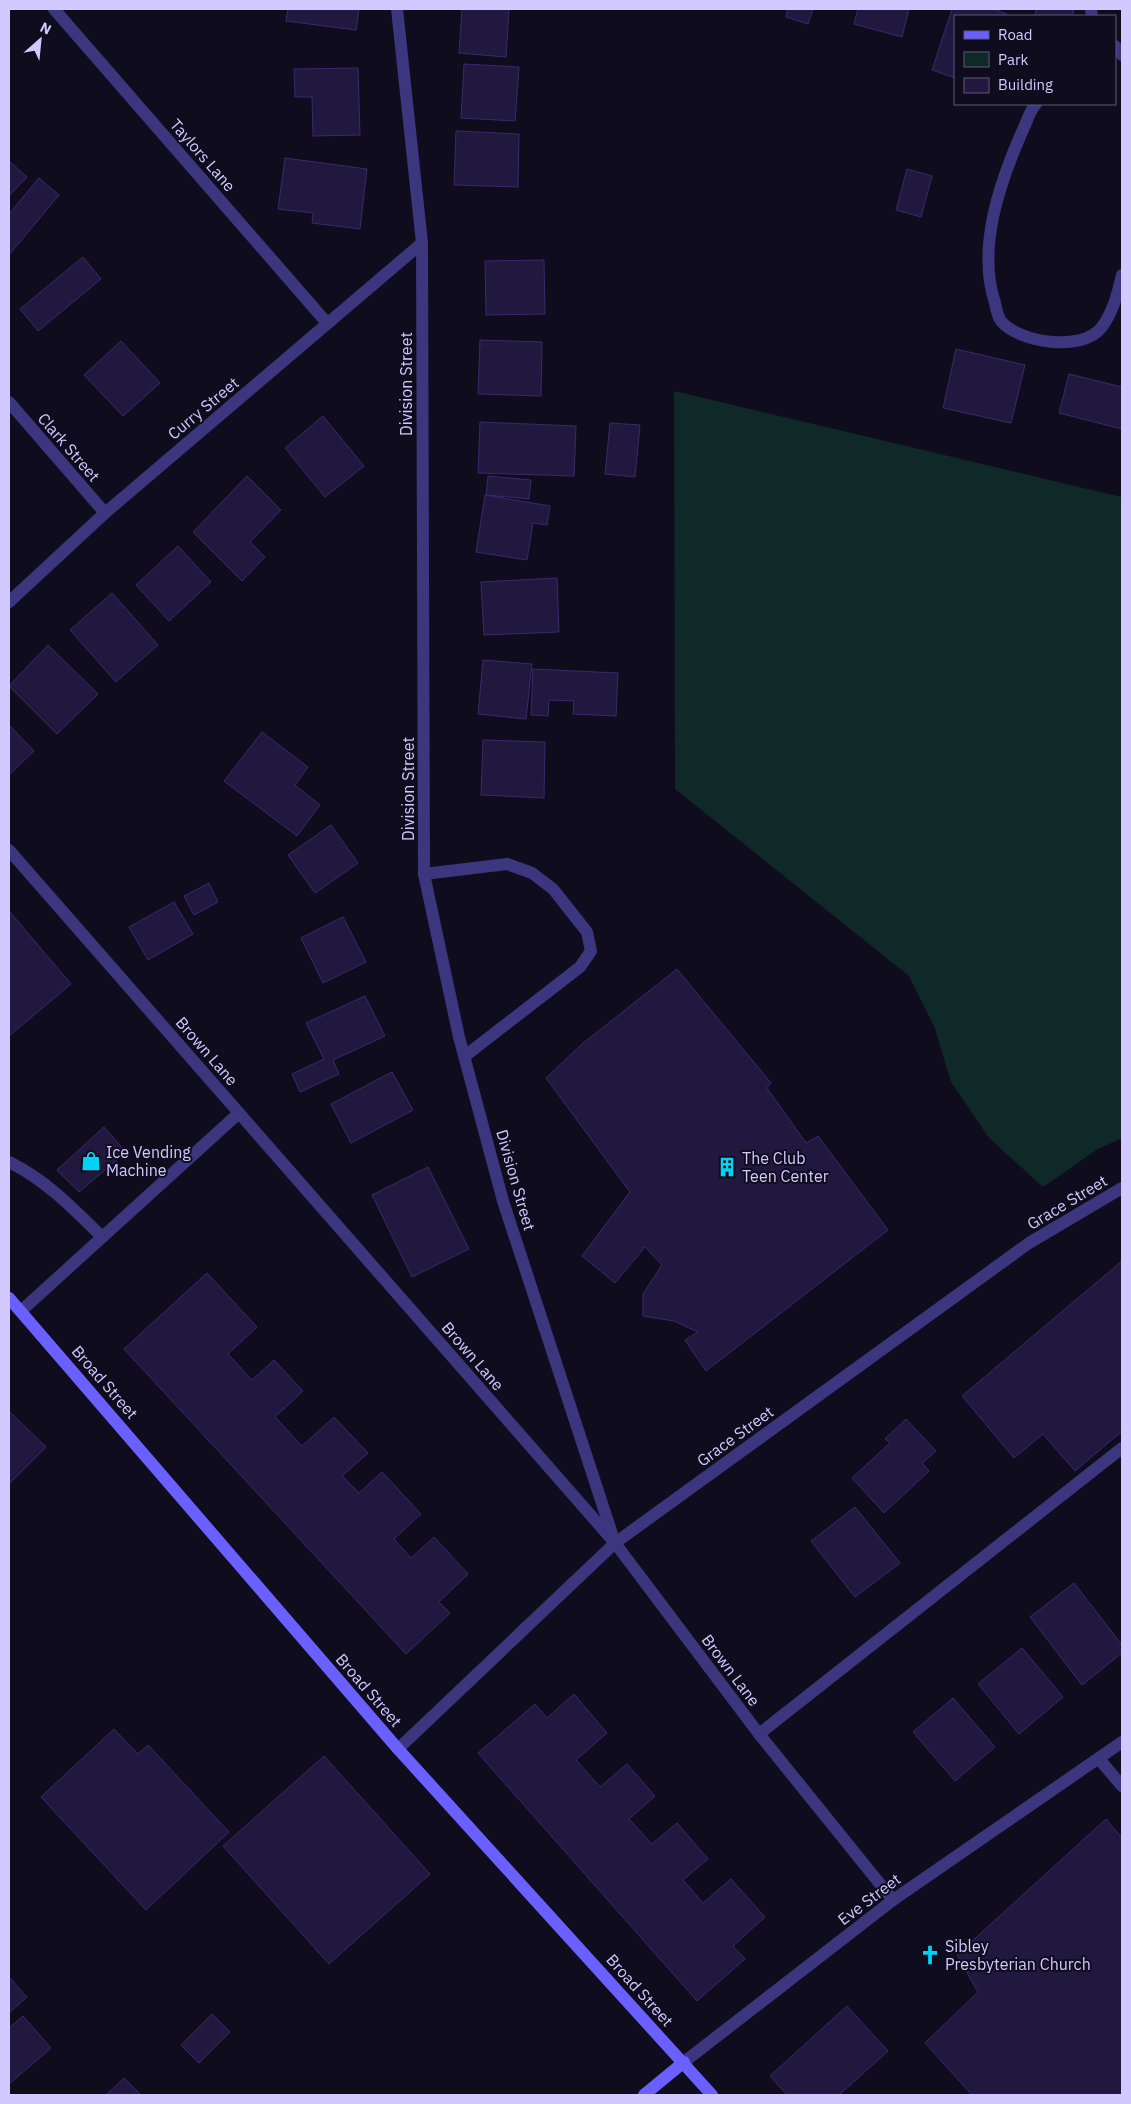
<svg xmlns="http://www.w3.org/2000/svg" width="1131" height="2104" font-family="'IBM Plex Sans',sans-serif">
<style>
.green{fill:#0f2828}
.building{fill:#21183f;stroke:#392a6b}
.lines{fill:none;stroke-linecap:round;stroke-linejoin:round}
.lane{stroke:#3b367d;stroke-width:12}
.street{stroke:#3b367d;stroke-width:12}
.secondary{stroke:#6960ff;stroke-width:12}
.labels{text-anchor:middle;stroke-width:4;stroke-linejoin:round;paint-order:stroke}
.street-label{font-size:16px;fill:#d1c9ff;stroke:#0f0c1e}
.poi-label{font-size:16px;fill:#d1c9ff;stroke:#0f0c1e;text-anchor:start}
</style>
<rect width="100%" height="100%" fill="#0f0c1e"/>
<!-- green -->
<polygon class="green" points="674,391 1122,497 1122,1138 1098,1149 1043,1187 989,1138 951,1082 934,1026 909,976 675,789"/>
<!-- building -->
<g class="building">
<polygon points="288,9 359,9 356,30 286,21"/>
<polygon points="462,9 509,9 506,57 459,53"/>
<polygon points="788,9 813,9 808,24 786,17"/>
<polygon points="858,9 909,9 902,37 854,24"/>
<polygon points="952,9 993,9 1007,14 1006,16 955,16 955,78 932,70"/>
<polygon points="1037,9 1068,9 1074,11 1072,16 1034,16"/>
<polygon points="464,64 519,67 515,121 461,118"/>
<polygon points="358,68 360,135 313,136 312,97 295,97 294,69"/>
<polygon points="456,131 519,134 518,187 454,185"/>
<polygon points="285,158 367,169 360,229 312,223 313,213 278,209"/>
<polygon points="9,161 27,177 9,196"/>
<polygon points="907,169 932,176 921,217 896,210"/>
<polygon points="39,178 59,195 9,255 9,214"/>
<polygon points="83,257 101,279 38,331 20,309"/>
<polygon points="544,260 545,314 486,315 485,261"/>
<polygon points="480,340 542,342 541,396 478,394"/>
<polygon points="121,341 160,383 123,416 84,375"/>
<polygon points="956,349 1025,365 1011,423 943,408"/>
<polygon points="1069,374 1122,387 1122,429 1059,413"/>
<polygon points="323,416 364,466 325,497 285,448"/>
<polygon points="480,422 576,426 574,476 478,473"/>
<polygon points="610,423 640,425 635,477 605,474"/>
<polygon points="247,476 281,510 250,542 265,557 242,581 193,532"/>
<polygon points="488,476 531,480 529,499 486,495"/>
<polygon points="485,495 550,506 547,525 533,523 527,560 476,552"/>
<polygon points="178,546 211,582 169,621 136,585"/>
<polygon points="557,578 559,632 484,635 481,582"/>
<polygon points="112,593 158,645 116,682 70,630"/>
<polygon points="48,645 98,694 57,734 9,686"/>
<polygon points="483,660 532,664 526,719 478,714"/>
<polygon points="533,669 618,673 616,716 573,714 574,701 549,700 548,716 531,715"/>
<polygon points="9,725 34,751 9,775"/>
<polygon points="262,732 308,767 295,785 320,805 297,836 224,781"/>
<polygon points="483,740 545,742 544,798 481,795"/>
<polygon points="331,825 358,863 315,893 288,855"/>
<polygon points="209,883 218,902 194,915 184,896"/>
<polygon points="174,902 193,934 148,960 129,927"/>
<polygon points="9,911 71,984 9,1036"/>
<polygon points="343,917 366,962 323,983 301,938"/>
<polygon points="677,969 771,1083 767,1088 806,1143 818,1136 888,1230 706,1371 685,1340 698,1332 674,1321 643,1316 643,1294 662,1265 645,1247 615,1283 582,1256 630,1192 546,1078 582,1044"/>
<polygon points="365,996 385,1036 333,1060 339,1074 300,1092 292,1074 324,1059 306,1023"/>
<polygon points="392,1072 413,1110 351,1143 331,1104"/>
<polygon points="104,1127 126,1152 79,1192 57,1170"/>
<polygon points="428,1167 469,1249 412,1277 372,1195"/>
<polygon points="1122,1261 1122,1431 1075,1471 1043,1434 1014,1458 962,1396"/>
<polygon points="207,1273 257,1327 228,1354 252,1380 274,1360 303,1391 275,1417 302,1446 334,1417 368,1453 342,1476 359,1493 382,1472 421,1514 394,1539 411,1558 434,1537 468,1574 439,1602 450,1613 406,1654 124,1349"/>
<polygon points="9,1411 46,1447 9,1484"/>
<polygon points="906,1419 936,1451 922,1463 929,1471 884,1513 852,1478 890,1443 885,1439"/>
<polygon points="855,1507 900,1563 855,1597 811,1541"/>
<polygon points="1074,1583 1122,1645 1122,1653 1082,1685 1030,1617"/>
<polygon points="1022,1648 1063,1697 1019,1734 978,1684"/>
<polygon points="574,1694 607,1733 576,1760 600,1787 627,1764 655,1796 629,1819 652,1844 677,1823 708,1859 683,1880 703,1903 731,1879 765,1917 733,1946 745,1959 697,2001 478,1753 535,1704 547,1718"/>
<polygon points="953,1698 995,1747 955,1781 913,1732"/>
<polygon points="114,1729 138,1754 148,1745 229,1832 146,1910 41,1797"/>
<polygon points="324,1756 430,1874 329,1964 223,1846"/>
<polygon points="1106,1819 1122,1838 1122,2095 972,2095 925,2043 978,1992 957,1955"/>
<polygon points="9,1977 27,1997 9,2013"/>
<polygon points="847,2006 888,2051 839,2095 787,2095 770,2076"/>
<polygon points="212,2014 230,2032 199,2063 181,2045"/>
<polygon points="23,2016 51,2048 9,2084 9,2028"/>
<polygon points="124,2078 141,2095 106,2095"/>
</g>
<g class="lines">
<!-- lane -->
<g class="lane">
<polyline points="54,9 327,323"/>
<polyline points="1091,9 1092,16"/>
<polyline points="1115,46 1122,55"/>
<path d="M1036,104C1029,111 1026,125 1021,134C999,185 977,249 995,303C996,308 998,317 1001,321C1019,343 1082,352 1101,328C1113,313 1118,292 1122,275"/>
<polyline points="9,850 615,1543 759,1734 893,1900"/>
<polyline points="424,874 507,864 532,873 553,889 587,932 591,951 580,967 465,1056"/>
<path d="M9,1162C46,1180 73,1208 102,1237"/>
<polyline points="21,1311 239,1113"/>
<polyline points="759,1734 1122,1448"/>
<polyline points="1099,1759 1122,1786"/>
</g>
<!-- street -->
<g class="street">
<polyline points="397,9 422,243 424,874 459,1037 503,1201 615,1543"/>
<polyline points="9,402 105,513"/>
<polyline points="9,602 105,513 422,243"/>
<polyline points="398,1749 615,1543 1029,1243 1122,1188"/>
<polyline points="684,2062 893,1900 1122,1742"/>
</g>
<!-- secondary -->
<g class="secondary">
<polyline points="9,1298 398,1749 712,2095"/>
<polyline points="644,2095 684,2062"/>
</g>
</g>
<!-- icons -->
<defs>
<symbol id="shop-bare" viewBox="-9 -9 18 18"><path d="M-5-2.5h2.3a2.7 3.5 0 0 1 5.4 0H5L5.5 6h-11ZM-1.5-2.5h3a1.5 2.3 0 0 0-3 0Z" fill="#00d4f4" stroke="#0f0c1e" stroke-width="2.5" paint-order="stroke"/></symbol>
<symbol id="building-bare" viewBox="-9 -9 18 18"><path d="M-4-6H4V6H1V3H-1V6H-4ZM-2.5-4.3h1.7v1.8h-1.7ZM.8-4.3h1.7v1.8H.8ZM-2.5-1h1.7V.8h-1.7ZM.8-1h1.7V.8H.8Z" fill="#00d4f4" stroke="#0f0c1e" stroke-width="2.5" paint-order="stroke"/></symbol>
<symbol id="church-bare" viewBox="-9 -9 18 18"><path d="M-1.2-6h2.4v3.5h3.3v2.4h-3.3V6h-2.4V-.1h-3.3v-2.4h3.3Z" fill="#00d4f4" stroke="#0f0c1e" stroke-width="2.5" paint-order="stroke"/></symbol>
</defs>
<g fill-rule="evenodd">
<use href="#shop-bare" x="77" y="1147" width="28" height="28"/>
<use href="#building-bare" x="713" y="1153" width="28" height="28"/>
<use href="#church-bare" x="916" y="1941" width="28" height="28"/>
</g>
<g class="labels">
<!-- street labels -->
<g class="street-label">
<text transform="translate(203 155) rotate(49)" y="6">Taylors Lane</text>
<text transform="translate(406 384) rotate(-90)" y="6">Division Street</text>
<text transform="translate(203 408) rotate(-40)" y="6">Curry Street</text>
<text transform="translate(69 447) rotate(49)" y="6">Clark Street</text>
<text transform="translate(408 789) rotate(-90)" y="6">Division Street</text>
<text transform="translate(207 1051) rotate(49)" y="6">Brown Lane</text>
<text transform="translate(516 1180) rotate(74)" y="6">Division Street</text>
<text transform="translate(1067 1202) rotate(-31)" y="6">Grace Street</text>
<text transform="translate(473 1356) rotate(49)" y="6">Brown Lane</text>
<text transform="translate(105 1382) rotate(49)" y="6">Broad Street</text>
<text transform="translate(735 1436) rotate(-36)" y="6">Grace Street</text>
<text transform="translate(731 1670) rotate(53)" y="6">Brown Lane</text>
<text transform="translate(369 1690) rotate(49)" y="6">Broad Street</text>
<text transform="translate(869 1899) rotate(-37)" y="6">Eve Street</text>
<text transform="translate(640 1990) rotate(48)" y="6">Broad Street</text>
</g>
<!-- poi labels -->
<g class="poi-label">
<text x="106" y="1158">Ice Vending<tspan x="106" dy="18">Machine</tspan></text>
<text x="742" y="1164">The Club<tspan x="742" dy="18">Teen Center</tspan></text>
<text x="945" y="1952">Sibley<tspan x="945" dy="18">Presbyterian Church</tspan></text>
</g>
</g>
<!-- border -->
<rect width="1131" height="2104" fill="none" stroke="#d1c9ff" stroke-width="20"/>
<!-- legend -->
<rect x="954" y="15" width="162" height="90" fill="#0f0c1e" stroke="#5d5878"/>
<rect x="964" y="31" width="25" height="8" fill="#6960ff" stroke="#5d5878"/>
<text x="998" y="40" font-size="15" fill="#d1c9ff">Road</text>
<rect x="964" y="52" width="25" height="15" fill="#0f2828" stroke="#5d5878"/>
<text x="998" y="65" font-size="15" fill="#d1c9ff">Park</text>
<rect x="964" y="78" width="25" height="15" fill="#21183f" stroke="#5d5878"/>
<text x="998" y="90" font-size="15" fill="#d1c9ff">Building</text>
<!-- north arrow -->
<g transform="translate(40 40) rotate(27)" stroke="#0f0c1e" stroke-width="4" paint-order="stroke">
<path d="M0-4L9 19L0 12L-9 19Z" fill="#d1c9ff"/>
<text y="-8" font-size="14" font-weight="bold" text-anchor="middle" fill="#d1c9ff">N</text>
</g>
</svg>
